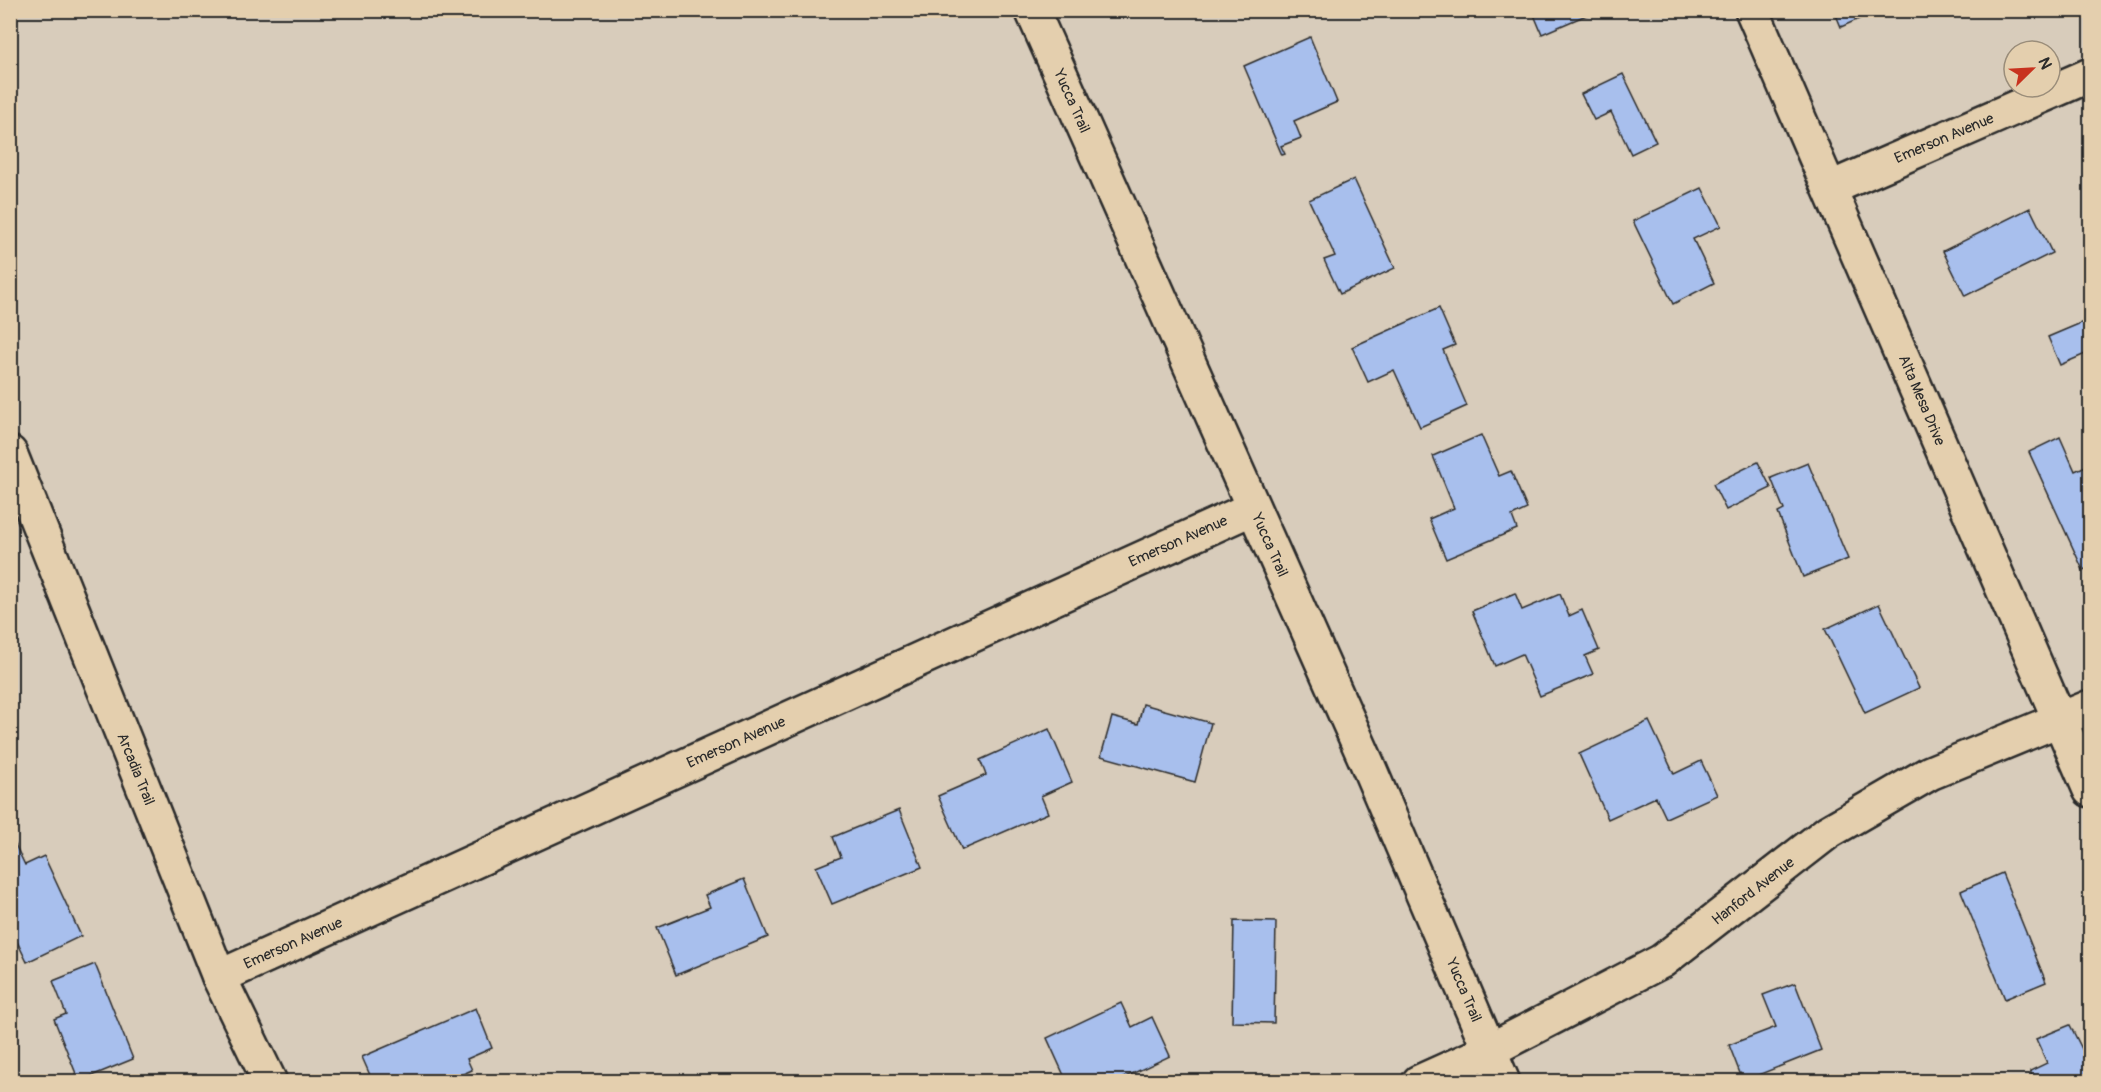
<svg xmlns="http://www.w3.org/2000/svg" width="2101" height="1092" font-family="Pangolin,sans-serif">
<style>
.building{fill:#a8bfed;stroke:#2b2b2b;stroke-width:1.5}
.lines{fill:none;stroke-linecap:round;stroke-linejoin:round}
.street-casing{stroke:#2b2b2b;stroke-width:38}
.secondary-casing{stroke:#2b2b2b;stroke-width:38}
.street{stroke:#e4cfae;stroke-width:33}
.secondary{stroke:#e4cfae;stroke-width:33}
.labels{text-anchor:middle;stroke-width:4.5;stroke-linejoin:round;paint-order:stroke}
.street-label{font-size:15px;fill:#2b2b2b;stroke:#e4cfae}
</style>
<rect width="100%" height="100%" fill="#d8ccbb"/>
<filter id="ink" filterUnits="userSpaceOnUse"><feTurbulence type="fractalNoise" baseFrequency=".0167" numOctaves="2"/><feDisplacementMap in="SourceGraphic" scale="12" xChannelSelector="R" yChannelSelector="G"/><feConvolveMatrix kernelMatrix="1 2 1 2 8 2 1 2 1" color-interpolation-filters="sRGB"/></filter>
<g filter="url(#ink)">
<!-- building -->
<g class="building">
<polygon points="1532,10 1598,10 1542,34"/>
<polygon points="1834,10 1879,10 1841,27"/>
<polygon points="1310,37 1337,102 1294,121 1301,138 1281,146 1285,154 1282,155 1244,66"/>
<polygon points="1623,74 1656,142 1631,154 1611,112 1594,120 1581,94"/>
<polygon points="1354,179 1395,268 1340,294 1324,260 1335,256 1309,200"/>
<polygon points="1702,188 1721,226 1693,239 1714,283 1673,304 1633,221"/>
<polygon points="2030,208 2052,253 1965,296 1943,251"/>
<polygon points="1439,308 1455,345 1443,350 1467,406 1420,427 1394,370 1368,382 1352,347"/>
<polygon points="2088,320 2090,327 2090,352 2060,365 2048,337"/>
<polygon points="1481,435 1499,476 1511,471 1527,509 1512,516 1517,529 1446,559 1429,519 1454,508 1433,456"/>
<polygon points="2060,437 2075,471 2090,464 2090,567 2083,570 2029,452"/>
<polygon points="1758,462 1771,488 1726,510 1713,484"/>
<polygon points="1808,463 1848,559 1803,577 1778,513 1784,510 1771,478"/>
<polygon points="1515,593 1522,610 1560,594 1569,616 1582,610 1599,650 1585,656 1593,674 1540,696 1522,654 1495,666 1472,611"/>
<polygon points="1879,604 1919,688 1865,713 1825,629"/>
<polygon points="1143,704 1211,723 1195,782 1101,756 1112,717 1138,724"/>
<polygon points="1649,721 1674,774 1701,761 1717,795 1666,818 1656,797 1608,819 1579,754"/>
<polygon points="1049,729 1072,782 1041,796 1048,813 962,850 938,796 986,775 980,760"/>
<polygon points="899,810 922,867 832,904 816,867 841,857 833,837"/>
<polygon points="10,834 25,865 44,856 81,936 27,962 10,927"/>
<polygon points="2002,873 2046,982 2005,999 1961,891"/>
<polygon points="744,879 768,937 676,975 657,928 710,907 705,895"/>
<polygon points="1234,921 1276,922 1274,1023 1232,1022"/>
<polygon points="95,964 133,1059 79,1081 54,1019 66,1014 53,981"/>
<polygon points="1795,983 1821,1050 1743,1081 1729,1045 1776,1027 1763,995"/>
<polygon points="1121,1003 1132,1027 1152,1017 1170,1056 1115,1082 1067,1082 1047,1038"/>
<polygon points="476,1008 492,1048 467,1059 472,1070 445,1082 373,1082 362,1057"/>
<polygon points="2070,1025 2090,1065 2090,1082 2035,1082 2030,1071 2047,1063 2036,1039"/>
</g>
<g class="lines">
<defs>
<g id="street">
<polyline points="1752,10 2090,790"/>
<polyline points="1831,188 2090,75"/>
<polyline points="10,453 219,977 270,1082"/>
<polyline points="219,977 1253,508"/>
<polyline points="1419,1082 1490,1050 1662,961 1828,832 1930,773 2090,707"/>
</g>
<polyline id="secondary" points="1032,10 1367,763 1503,1082"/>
</defs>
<!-- street casing -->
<use href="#street" class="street-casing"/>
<!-- secondary casing -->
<use href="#secondary" class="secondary-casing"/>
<!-- street -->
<use href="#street" class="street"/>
<!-- secondary -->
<use href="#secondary" class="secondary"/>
</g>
</g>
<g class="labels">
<!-- street labels -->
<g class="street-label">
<text transform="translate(1072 101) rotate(66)" y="5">Yucca Trail</text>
<text transform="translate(1944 138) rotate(-23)" y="5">Emerson Avenue</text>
<text transform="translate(1922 400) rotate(67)" y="5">Alta Mesa Drive</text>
<text transform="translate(1178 541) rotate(-24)" y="5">Emerson Avenue</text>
<text transform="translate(1270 545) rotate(66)" y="5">Yucca Trail</text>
<text transform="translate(736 742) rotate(-24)" y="5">Emerson Avenue</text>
<text transform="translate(136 769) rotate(68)" y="5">Arcadia Trail</text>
<text transform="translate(1753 891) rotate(-38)" y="5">Hanford Avenue</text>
<text transform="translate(293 943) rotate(-24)" y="5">Emerson Avenue</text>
<text transform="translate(1464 990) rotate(67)" y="5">Yucca Trail</text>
</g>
</g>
<!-- margin -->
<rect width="2101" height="1092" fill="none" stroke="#e4cfae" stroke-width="36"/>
<rect x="18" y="18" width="2065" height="1056" fill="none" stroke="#2b2b2b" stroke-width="2" filter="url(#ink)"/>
<!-- north arrow -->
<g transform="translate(2032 69) rotate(66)"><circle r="28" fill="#e4cfae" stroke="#9a8d7a" stroke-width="1.5"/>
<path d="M0-4.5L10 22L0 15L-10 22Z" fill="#c8321e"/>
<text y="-9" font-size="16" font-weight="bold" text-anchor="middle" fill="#2b2b2b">N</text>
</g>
</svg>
